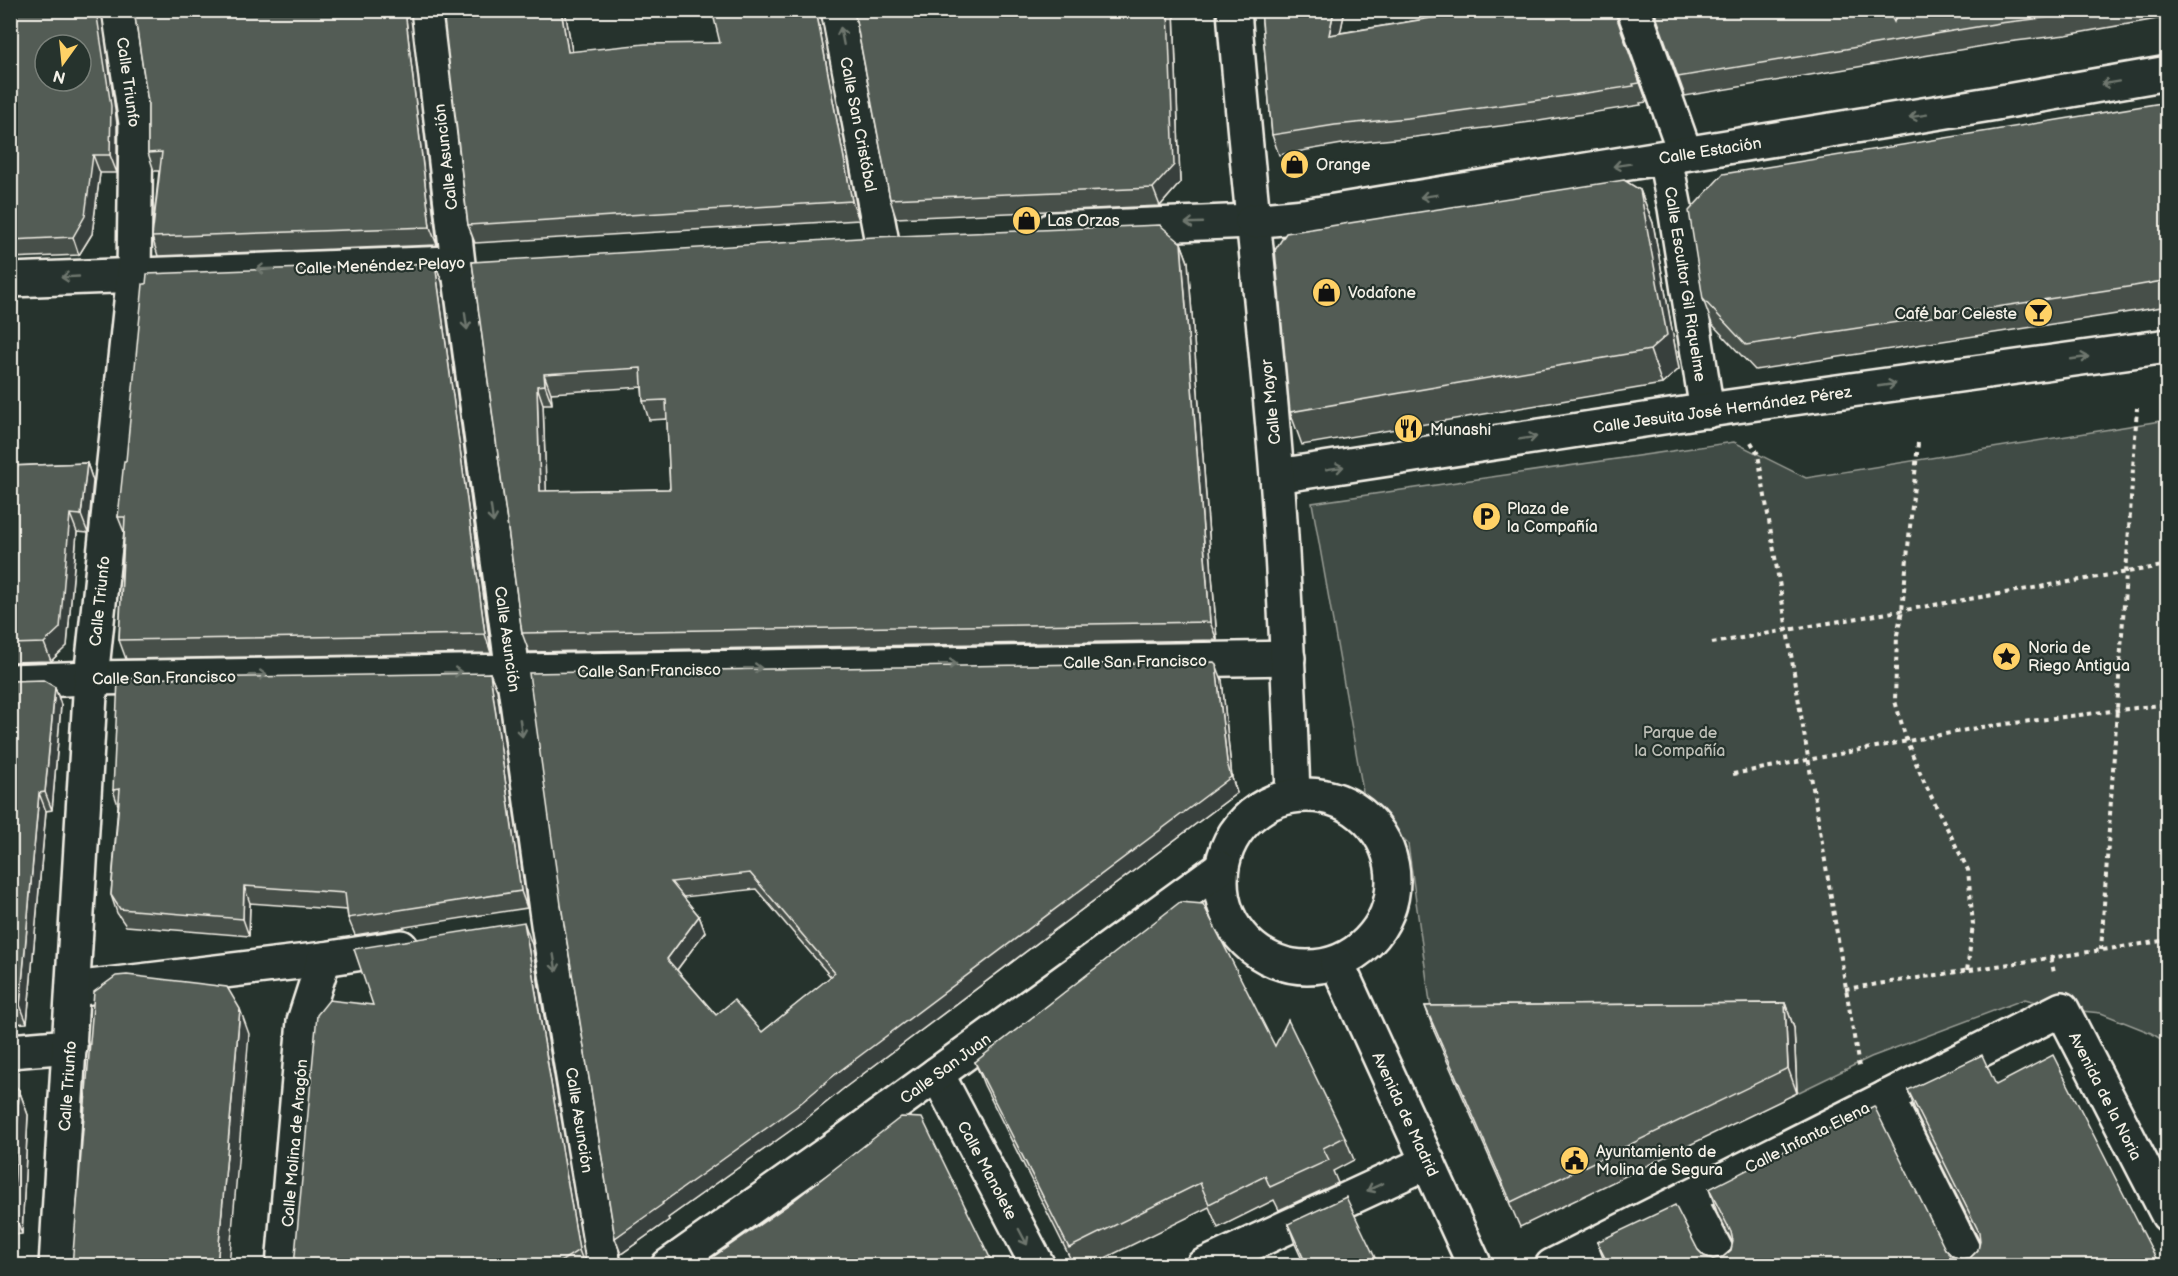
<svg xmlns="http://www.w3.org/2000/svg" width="2178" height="1276" font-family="'Balsamiq Sans',sans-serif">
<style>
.park{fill:#414b45;stroke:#9a9e96;stroke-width:1.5}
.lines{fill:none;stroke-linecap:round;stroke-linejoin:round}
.minor-casing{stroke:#f4f1e8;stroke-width:38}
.major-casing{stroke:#f4f1e8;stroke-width:38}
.path{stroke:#f4f1e8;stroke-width:4;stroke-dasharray:4.5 4.5;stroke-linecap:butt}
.minor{stroke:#26332d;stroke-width:33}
.major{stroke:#26332d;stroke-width:33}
.wall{fill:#474f49;stroke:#f4f1e8;stroke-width:1.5;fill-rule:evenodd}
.shaded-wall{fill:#39403c;stroke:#f4f1e8;stroke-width:1.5}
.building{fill:#525c55;stroke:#f4f1e8;stroke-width:1.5;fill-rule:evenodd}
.oneway{stroke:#6e766e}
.labels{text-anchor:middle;stroke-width:4.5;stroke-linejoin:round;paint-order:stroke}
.street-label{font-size:16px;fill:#f4f1e8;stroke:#26332d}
.poi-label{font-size:16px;fill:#f4f1e8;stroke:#26332d;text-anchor:start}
.park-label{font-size:16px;fill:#bebfb7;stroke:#26332d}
</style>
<rect width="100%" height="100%" fill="#26332d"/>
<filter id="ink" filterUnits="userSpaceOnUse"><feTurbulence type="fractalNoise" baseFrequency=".0167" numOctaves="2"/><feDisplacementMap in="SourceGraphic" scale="12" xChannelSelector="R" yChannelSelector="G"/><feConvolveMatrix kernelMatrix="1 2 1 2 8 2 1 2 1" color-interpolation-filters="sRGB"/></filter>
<g filter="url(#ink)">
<!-- park -->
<polygon class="park" points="2167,420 2167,1043 2151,1033 2101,1013 2062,1009 2025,999 1871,1057 1797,1093 1794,1029 1434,1031 1408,844 1365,803 1312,503 1734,442 1806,478"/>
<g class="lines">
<defs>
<g id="minor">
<polyline points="428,10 458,263 513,672 548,924 604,1266"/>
<polyline points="838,10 881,237"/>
<polyline points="1634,10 1685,153"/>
<polyline points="1665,158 1675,208 1707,411"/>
<polyline points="1053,229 1252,221"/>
<polyline points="10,280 451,263"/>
<polyline points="1277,476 1729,407 2168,346"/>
<polyline points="10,681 91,678 1288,658"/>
<polyline points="73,989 324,959"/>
<polyline points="10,1051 70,1046"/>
<polyline points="937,1074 1038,1266"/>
<polyline points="1887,1097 1971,1266"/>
<polyline points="1688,1197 1724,1266"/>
<polyline points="56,1266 91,678 134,274 136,123 119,10"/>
<polyline points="283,1266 304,1021 324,959 401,947"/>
<polyline points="1203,1266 1428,1162"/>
<polyline points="1552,1266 2062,1009 2168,1215"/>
</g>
<g id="major">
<path d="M1234,10C1246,166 1265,321 1277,477C1285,582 1289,688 1293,794"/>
<polyline points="1252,221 1304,216 1990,104 2168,73"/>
<circle cx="1307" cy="881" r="86"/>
<polyline points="1337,963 1475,1266"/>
<polyline points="668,1266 845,1141 1220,868"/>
</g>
</defs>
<!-- minor casing -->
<use href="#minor" class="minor-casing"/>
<!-- major casing -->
<use href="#major" class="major-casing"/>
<!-- path -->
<g class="path">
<polyline points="1751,442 1758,454 1859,1067"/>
<polyline points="1918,443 1902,611 1897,635 1895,701 1907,742 1925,784 1968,870 1973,925 1967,971"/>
<polyline points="1712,643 2168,565"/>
<polyline points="1733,774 1982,727 2168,704"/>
<polyline points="2101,950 2137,408"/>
<polyline points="2051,958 2054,973"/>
<polyline points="1845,989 2168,940"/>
</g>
<!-- minor -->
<use href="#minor" class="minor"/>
<!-- major -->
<use href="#major" class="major"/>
</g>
<!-- wall -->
<g class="wall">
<polygon points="10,10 101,10 117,124 117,173 100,173 92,234 79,255 10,258"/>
<polygon points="134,10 410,10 437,245 158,256 152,237 159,171 154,171 148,153 148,102"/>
<polygon points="442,10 565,10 572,52 720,43 820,13 859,220 475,243 468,225"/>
<polygon points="854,10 1174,10 1180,183 1160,206 896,218 890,199"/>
<polygon points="1261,10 1345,10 1340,33 1479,10 1616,10 1616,16 1647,102 1640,103 1641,105 1539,121 1415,137 1342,144 1279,155 1272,135"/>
<polygon points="1654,10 1894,22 1898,10 2168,10 2168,17 2066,35 2007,42 1685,96"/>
<polygon points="2168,102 2168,306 1755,370 1712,324 1703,299"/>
<polygon points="1640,190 1653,223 1679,369 1662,384 1302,445 1290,412"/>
<path d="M1181,243L1188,262L1217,640L529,652L522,633L472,262ZM642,387L643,401L649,420L667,419L670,489L546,491L543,404H552L551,393Z"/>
<polygon points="435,263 442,282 491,653 126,659 119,640 124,532 118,517 126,461"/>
<polygon points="87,463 93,481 88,533 77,532 67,646 51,661 10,662 10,466"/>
<polygon points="490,673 497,690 527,908 355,935 348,918 347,910 250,903 249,936 126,926 117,913 111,895 118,805 113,790"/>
<path d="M1222,680L1232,778L1237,793L843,1089L801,1123L668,1218L669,1220L621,1254L615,1238L561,905ZM756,889L831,977L762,1032L716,1015L677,970L705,932L699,916L683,897Z"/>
<polygon points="10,681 55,687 61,705 52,810 46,811 27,1023 10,1024"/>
<polygon points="532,945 586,1266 294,1266 373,1005"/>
<polygon points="1785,1003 1794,1028 1797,1093 1520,1227 1434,1031 1425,1006"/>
<polygon points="1275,1046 1345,1137 1354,1160 1333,1171 1338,1183 1279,1210 1274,1200 1218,1228 1209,1207 1089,1266 1074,1266 984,1085 975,1062"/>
<polygon points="10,1081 19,1090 28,1115 22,1234 10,1235"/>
<polygon points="1996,1085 2160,1266 1606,1266 1597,1242 1698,1250 1704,1256 1713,1259 1723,1257 1731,1250 1733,1243 1718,1215 1709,1189 1945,1249 1952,1256 1961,1259 1970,1258 1978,1250 1980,1242 1917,1116 1908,1090"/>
<polygon points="1288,1224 1379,1266 1305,1266 1295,1244"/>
</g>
<!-- shaded-wall -->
<g class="shaded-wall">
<polygon points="96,10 101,10 117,124 117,173 110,155"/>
<polygon points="405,10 410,10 437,245 430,227"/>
<polygon points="561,10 565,10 575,70 568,52"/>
<polygon points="816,10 820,10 859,220 852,201"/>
<polygon points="1168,10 1174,10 1180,183 1160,206 1153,188"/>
<polygon points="1334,10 1345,10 1336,54 1329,35"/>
<polygon points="93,155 100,173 92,234 79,255 73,237"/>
<polygon points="1640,190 1653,223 1679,369 1662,384 1650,350"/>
<polygon points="1181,243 1188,262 1217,640 1210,622"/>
<polygon points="435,263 442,282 491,653 485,634"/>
<polygon points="544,374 551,393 552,404 545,385"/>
<polygon points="537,386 543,404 547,510 540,491"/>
<polygon points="87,463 93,481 88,533 81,515"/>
<polygon points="70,514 77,532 67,646 51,661 44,643"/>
<polygon points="1216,664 1222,680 1232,778 1237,793 843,1089 801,1123 668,1218 669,1220 621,1254 615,1238 837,1073 1227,762"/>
<polygon points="490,673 497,690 527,908 521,891"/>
<polygon points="55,687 61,705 52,810 45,792"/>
<polygon points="39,793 46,811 27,1023 20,1005"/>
<polygon points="244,886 250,903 249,936 243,919"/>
<polygon points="699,916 705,932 673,975 667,959"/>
<polygon points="524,922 532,945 586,1266 585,1266 579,1250"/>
<polygon points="1785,1003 1794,1028 1797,1093 1788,1068"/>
<polygon points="240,1009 249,1034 229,1266 217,1266"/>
<polygon points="19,1090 28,1115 22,1234 13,1209"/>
</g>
<!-- building -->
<g class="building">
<path d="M10,10H96L111,106L110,155H93L85,216L73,237L10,240ZM45,45H81V81H45Z"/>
<polygon points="134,10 405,10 430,227 152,237 162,152 148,153 148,102"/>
<polygon points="443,10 561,10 568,52 645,44 720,43 712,10 816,10 852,201 468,225"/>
<polygon points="854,10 1168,10 1174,165 1153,188 890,199"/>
<polygon points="1261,10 1334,10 1329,35 1479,10 1614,10 1640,83 1633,84 1634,86 1532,101 1408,118 1335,125 1272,135"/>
<polygon points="1654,10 1888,10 1894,22 1898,10 2088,10 2059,16 2000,23 1678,77"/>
<polygon points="2168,102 2168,280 2134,286 1746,345 1703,299 1689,211 1723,174"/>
<polygon points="1624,180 1640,190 1667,335 1650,350 1290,412 1275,250 1286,233"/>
<path d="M1160,225L1181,243L1210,622L522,633L472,262L875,237ZM641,368L643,401L666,400L670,489L540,491L537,386L545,385L544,374Z"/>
<polygon points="435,263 485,634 119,640 125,517 118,517 124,461 126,461 143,284 146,284 147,274"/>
<polygon points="87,463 81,515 70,514 60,628 44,643 10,644 10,466"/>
<path d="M1214,662L1216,664L1227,762L1231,777L837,1073L796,1107L662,1203L663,1204L615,1238L561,905L529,673ZM750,873L835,973L762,1032L734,1000L716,1015L667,959L699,916L671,882Z"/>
<polygon points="490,673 521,891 348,918 345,893 244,886 243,919 120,909 111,895 120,789 113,790 118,679"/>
<polygon points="43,680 55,687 45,792 39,793 20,1005 10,1005 10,681"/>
<polygon points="1180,902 1203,904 1275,1046 1288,1020 1345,1137 1323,1148 1329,1160 1270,1187 1265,1176 1209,1204 1200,1183 1069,1248 975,1062"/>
<polygon points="524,922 579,1250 554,1266 294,1266 317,1015 329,1000 373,1005 354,949"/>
<polygon points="127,975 227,987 240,1009 217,1266 72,1266 94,992 116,976"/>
<polygon points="1785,1003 1788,1068 1511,1202 1425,1006"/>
<polygon points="1982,1055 1996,1085 2053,1055 2160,1266 1609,1266 1597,1242 1675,1205 1698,1250 1704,1256 1713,1259 1723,1257 1731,1250 1733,1241 1731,1232 1709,1189 1874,1106 1945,1249 1952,1256 1961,1259 1970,1258 1978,1250 1980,1241 1979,1232 1908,1090"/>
<polygon points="10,1081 19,1090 13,1209 10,1209"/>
<polygon points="901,1117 922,1118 994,1266 700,1266 788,1205"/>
<polygon points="1346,1197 1379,1266 1307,1266 1288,1224"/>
</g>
<!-- one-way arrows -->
<defs><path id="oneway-shaft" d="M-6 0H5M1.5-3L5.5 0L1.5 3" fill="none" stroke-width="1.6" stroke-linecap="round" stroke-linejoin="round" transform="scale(1.5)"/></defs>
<g class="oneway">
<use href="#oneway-shaft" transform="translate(842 36) rotate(-101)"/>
<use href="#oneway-shaft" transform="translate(2110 83) rotate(170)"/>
<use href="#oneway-shaft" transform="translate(1918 116) rotate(171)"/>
<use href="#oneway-shaft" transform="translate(1622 165) rotate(171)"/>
<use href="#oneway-shaft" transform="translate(1429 196) rotate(171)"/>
<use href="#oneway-shaft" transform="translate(1194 223) rotate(178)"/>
<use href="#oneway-shaft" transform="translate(265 269) rotate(178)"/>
<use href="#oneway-shaft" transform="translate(70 277) rotate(177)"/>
<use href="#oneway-shaft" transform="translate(466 321) rotate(82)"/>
<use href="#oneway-shaft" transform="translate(2080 358) rotate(-8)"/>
<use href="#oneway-shaft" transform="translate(1887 385) rotate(-8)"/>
<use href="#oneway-shaft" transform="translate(1528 438) rotate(-9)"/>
<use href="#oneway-shaft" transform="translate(1335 468) rotate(-9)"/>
<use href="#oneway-shaft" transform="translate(492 514) rotate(82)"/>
<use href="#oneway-shaft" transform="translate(948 664) rotate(-1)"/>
<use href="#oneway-shaft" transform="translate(753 668) rotate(-1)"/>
<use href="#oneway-shaft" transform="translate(453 672) rotate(-1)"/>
<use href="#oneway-shaft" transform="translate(258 675) rotate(-1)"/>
<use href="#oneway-shaft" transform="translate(521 728) rotate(82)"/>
<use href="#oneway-shaft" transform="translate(555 963) rotate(81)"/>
<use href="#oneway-shaft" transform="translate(1375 1187) rotate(155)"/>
<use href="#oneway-shaft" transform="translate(1023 1237) rotate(62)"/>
</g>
</g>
<!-- icons -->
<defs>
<symbol id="shop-disc" viewBox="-11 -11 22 22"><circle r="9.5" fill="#ffd166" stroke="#26332d"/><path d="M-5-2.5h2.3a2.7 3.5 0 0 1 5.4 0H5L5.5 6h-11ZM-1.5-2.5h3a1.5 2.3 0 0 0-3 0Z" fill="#111"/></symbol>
<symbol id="bar-disc" viewBox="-11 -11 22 22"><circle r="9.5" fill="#ffd166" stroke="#26332d"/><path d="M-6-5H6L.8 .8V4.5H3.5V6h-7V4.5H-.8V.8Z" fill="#111"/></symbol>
<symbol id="restaurant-disc" viewBox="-11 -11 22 22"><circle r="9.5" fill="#ffd166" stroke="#26332d"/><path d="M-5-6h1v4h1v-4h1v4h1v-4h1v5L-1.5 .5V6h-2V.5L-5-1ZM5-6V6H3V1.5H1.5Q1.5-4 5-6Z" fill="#111"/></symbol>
<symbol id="parking-disc" viewBox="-11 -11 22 22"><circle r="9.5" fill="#ffd166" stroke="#26332d"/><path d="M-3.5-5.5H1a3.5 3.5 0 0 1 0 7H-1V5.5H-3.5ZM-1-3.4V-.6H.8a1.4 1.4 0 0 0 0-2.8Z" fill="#111"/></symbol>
<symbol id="sight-disc" viewBox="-11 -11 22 22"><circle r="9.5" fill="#ffd166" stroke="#26332d"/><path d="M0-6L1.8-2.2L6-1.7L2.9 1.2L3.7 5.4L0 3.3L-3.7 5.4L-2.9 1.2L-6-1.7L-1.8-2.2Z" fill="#111"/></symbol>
<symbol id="civic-disc" viewBox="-11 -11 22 22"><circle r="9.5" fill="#ffd166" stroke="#26332d"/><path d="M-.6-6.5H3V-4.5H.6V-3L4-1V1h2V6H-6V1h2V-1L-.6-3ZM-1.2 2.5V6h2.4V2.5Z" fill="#111"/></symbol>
</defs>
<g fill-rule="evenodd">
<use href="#shop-disc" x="1278" y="148" width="33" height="33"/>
<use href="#shop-disc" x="1010" y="204" width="33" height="33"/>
<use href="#shop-disc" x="1310" y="276" width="33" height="33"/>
<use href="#bar-disc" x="2022" y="296" width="33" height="33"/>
<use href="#restaurant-disc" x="1392" y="412" width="33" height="33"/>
<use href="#parking-disc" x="1470" y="500" width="33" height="33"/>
<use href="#sight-disc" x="1990" y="640" width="33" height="33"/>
<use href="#civic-disc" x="1558" y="1144" width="33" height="33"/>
</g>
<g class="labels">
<!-- street labels -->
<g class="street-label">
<text transform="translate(129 82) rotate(82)" y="6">Calle Triunfo</text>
<text transform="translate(859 124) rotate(79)" y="6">Calle San Cristóbal</text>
<text transform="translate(1710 150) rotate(-9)" y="6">Calle Estación</text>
<text transform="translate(445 157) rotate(-97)" y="6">Calle Asunción</text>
<text transform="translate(380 265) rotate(-2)" y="6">Calle Menéndez Pelayo</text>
<text transform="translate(1686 284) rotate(81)" y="6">Calle Escultor Gil Riquelme</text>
<text transform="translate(1270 402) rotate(-96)" y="6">Calle Mayor</text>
<text transform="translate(1722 409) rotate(-8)" y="6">Calle Jesuita José Hernández Pérez</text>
<text transform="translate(99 601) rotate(-84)" y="6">Calle Triunfo</text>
<text transform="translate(508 639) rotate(82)" y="6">Calle Asunción</text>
<text transform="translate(1135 661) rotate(-1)" y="6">Calle San Francisco</text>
<text transform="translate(649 670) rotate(-1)" y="6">Calle San Francisco</text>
<text transform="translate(164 677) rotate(-1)" y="6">Calle San Francisco</text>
<text transform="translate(945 1068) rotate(-36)" y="6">Calle San Juan</text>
<text transform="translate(67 1086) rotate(-86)" y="6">Calle Triunfo</text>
<text transform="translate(2106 1096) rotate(63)" y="6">Avenida de la Noria</text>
<text transform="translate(1406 1114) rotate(65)" y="6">Avenida de Madrid</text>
<text transform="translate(580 1120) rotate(81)" y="6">Calle Asunción</text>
<text transform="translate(1807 1137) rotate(-27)" y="6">Calle Infanta Elena</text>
<text transform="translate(294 1143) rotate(-85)" y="6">Calle Molina de Aragón</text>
<text transform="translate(988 1170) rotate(62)" y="6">Calle Manolete</text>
</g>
<!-- poi labels -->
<g class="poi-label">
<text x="1316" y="170">Orange</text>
<text x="1047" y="226">Las Orzas</text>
<text x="1348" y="298">Vodafone</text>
<text x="2017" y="319" text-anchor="end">Café bar Celeste</text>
<text x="1430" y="435">Munashi</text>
<text x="1507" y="514">Plaza de<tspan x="1507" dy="18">la Compañía</tspan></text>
<text x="2028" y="653">Noria de<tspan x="2028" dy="18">Riego Antigua</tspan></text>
<text x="1596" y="1157">Ayuntamiento de<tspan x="1596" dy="18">Molina de Segura</tspan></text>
</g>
<!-- park labels -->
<g class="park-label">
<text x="1680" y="738">Parque de<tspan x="1680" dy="18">la Compañía</tspan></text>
</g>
</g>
<!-- margin -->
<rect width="2178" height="1276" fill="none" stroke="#26332d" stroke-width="36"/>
<rect x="18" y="18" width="2142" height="1240" fill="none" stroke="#f4f1e8" stroke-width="2" filter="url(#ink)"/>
<!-- north arrow -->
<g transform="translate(63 63) rotate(195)"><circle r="28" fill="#26332d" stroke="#787f78" stroke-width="1.5"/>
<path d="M0-4.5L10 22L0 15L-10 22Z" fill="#ffd166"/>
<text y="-9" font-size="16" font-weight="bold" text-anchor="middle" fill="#f4f1e8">N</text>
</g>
</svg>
